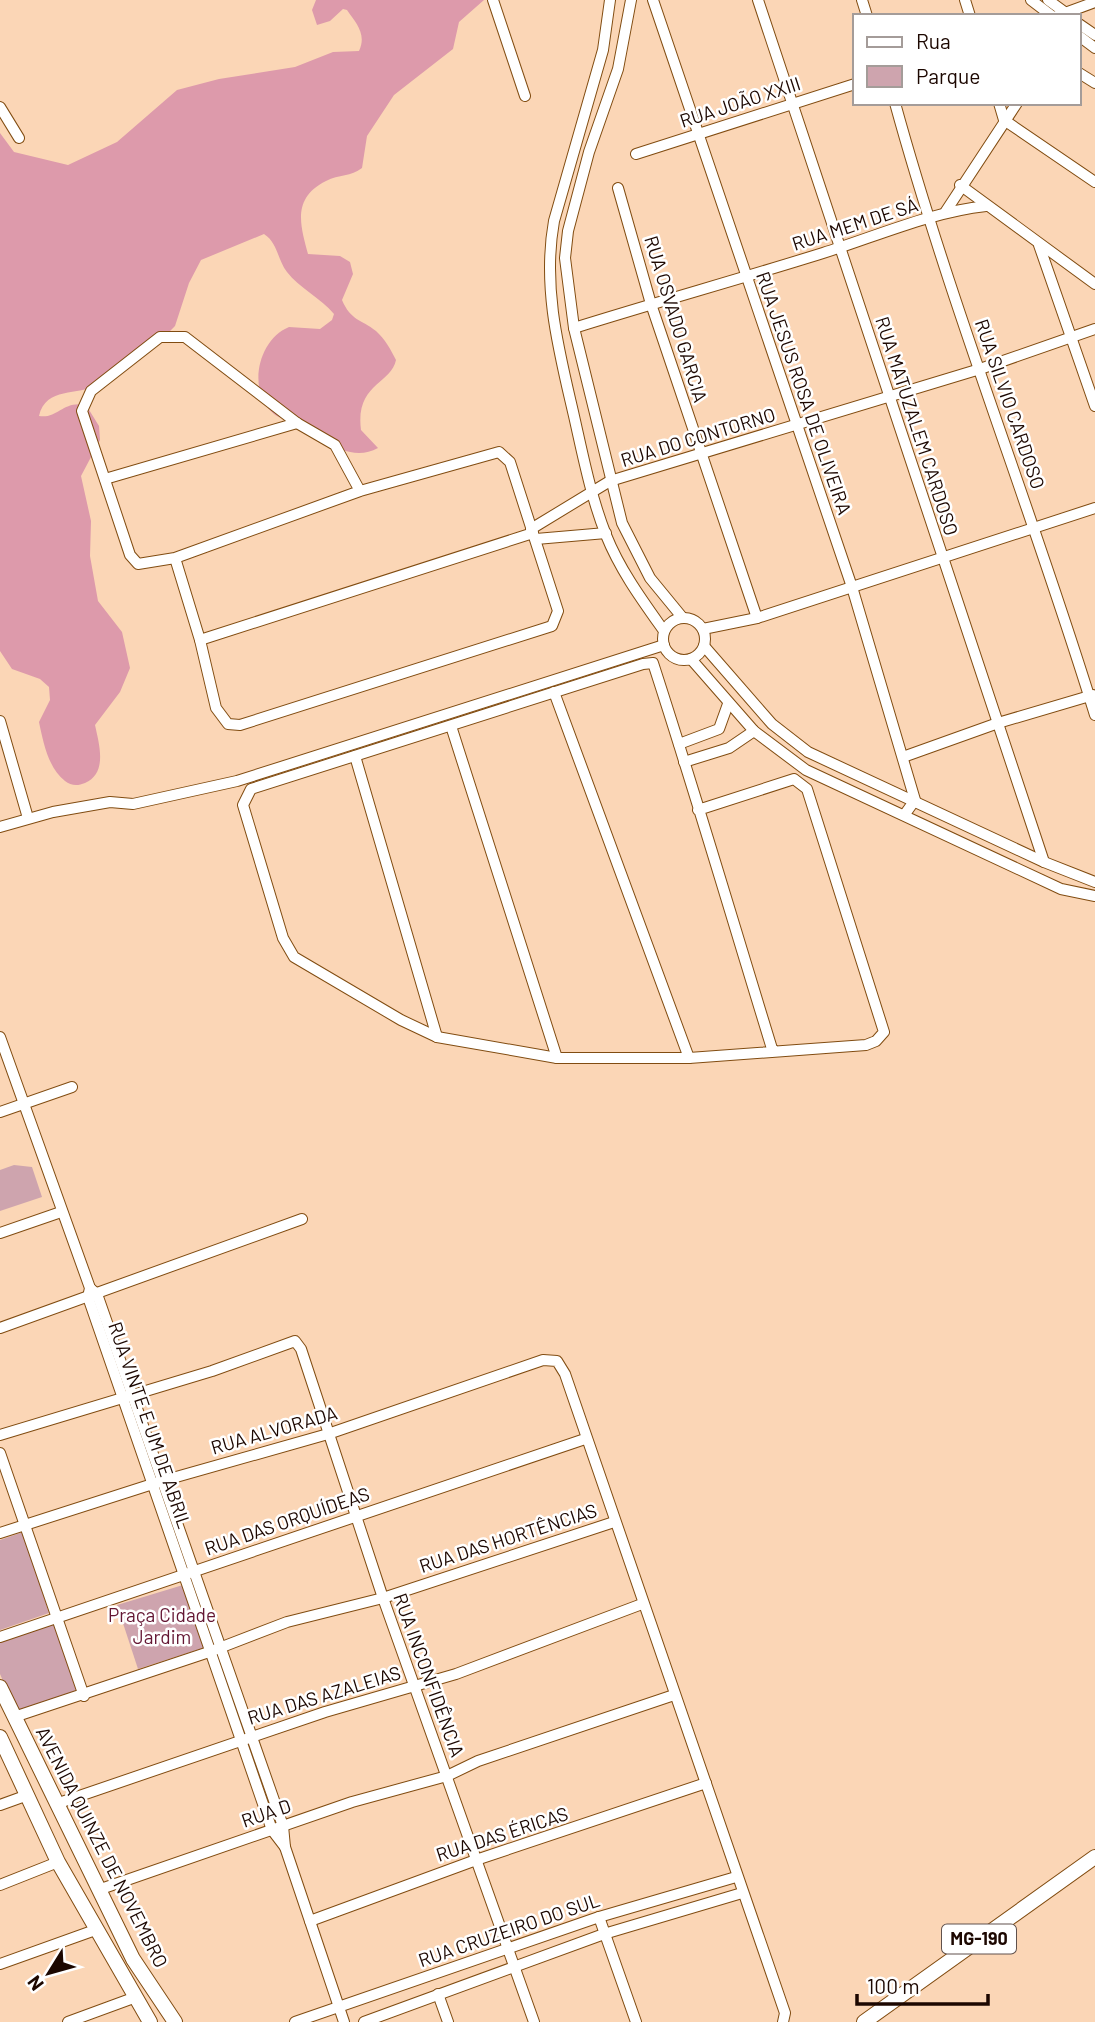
<svg xmlns="http://www.w3.org/2000/svg" width="1095" height="2022" font-family="Barlow,sans-serif">
<style>
.green{fill:#cea4ae}
.forest{fill:#dd9aab}
.lines{fill:none;stroke-linecap:round;stroke-linejoin:round}
.minor-casing{stroke:#814c11;stroke-width:12}
.major-casing{stroke:#814c11;stroke-width:16}
.minor{stroke:#fff;stroke-width:10}
.major{stroke:#fff;stroke-width:14}
.labels{text-anchor:middle;stroke-width:5;stroke-linejoin:round;paint-order:stroke}
.shield{fill:#fff;stroke:#60514c;stroke-width:2}
.shield-label{font-size:18px;font-weight:bold;fill:#1c0700}
.street-label{font-size:19px;fill:#1c0700;stroke:#fff}
.park-label{font-size:19px;fill:#641633;stroke:#fff}
</style>
<rect width="100%" height="100%" fill="#fbd6b6"/>
<!-- green -->
<g class="green">
<polygon points="14,1165 32,1167 42,1197 0,1211 0,1170"/>
<polygon points="23,1532 49,1613 0,1630 0,1540"/>
<polygon points="183,1585 206,1647 138,1669 117,1605"/>
<polygon points="54,1622 77,1693 16,1711 0,1674 0,1642"/>
</g>
<!-- forest -->
<path class="forest" d="M316,0H484L459,22L453,49L394,95L367,136L362,168C351,177 339,174 326,181C292,198 300,225 308,254L340,256L350,262L353,274L342,300C351,321 361,319 376,331C385,339 391,350 396,360C391,384 355,384 361,430L378,448C349,464 318,437 294,423C288,420 279,418 274,414C247,392 257,340 289,327L320,329L332,320L334,314C321,298 299,288 287,272C277,259 278,243 264,234L201,260L189,283L175,326L169,332C146,349 123,372 98,385C78,396 46,386 39,416C58,419 63,400 86,405L99,426L100,440L81,476L91,521L90,556L98,601L122,632L130,668L120,692L95,725C99,744 108,773 85,783C78,786 71,786 65,781C48,768 43,741 39,722L50,700L49,687L40,679L12,669L0,651V133L14,152L68,165L117,142L177,90L219,79L295,67L333,52L359,51C367,34 356,23 347,10L343,9L330,21L317,25L312,10Z"/>
<g class="lines">
<defs>
<g id="minor">
<polyline points="493,0 525,96"/>
<path d="M610,0L603,50L554,221C542,288 559,351 574,416C583,456 591,497 606,535C620,570 642,600 664,631"/>
<polyline points="631,0 618,69 589,152 568,231 565,258 574,328 622,523 650,578 682,617"/>
<polyline points="653,0 852,587 915,800 905,814"/>
<polyline points="758,0 1044,862"/>
<polyline points="862,0 867,16"/>
<polyline points="965,0 970,16"/>
<polyline points="1031,0 1052,16"/>
<polyline points="1048,0 1070,16"/>
<polyline points="1057,16 1095,2"/>
<polyline points="1079,24 1095,35"/>
<polyline points="1079,36 1095,48"/>
<polyline points="1079,73 1095,83"/>
<path d="M895,103C952,310 1032,510 1095,715"/>
<polyline points="999,103 1004,120 1095,182"/>
<polyline points="0,107 19,138"/>
<polyline points="636,154 855,84"/>
<polyline points="960,185 1095,284"/>
<polyline points="618,188 651,304 757,618"/>
<polyline points="946,211 1017,103"/>
<polyline points="1039,245 1095,406"/>
<path d="M574,328C657,302 740,279 823,253C877,236 931,212 986,206"/>
<polyline points="105,479 297,423"/>
<polyline points="531,529 610,481 980,369 1095,329"/>
<polyline points="536,539 606,533"/>
<polyline points="175,558 360,491 499,452 510,462 558,611 552,626 240,725 228,724 216,708 200,640 175,558 138,564 130,555 82,411 91,391 160,337 185,337 297,423 335,445 360,491"/>
<circle cx="684" cy="639" r="21"/>
<polyline points="703,629 757,618 1095,508"/>
<polyline points="200,640 533,533"/>
<polyline points="704,646 772,724 808,752 1044,862 1095,882"/>
<polyline points="691,659 754,731 806,770 1061,889 1095,896"/>
<polyline points="554,692 689,1058"/>
<polyline points="0,721 28,818"/>
<polyline points="451,726 557,1058"/>
<polyline points="679,744 719,729 728,704"/>
<polyline points="355,756 437,1037"/>
<polyline points="903,757 998,723 1093,695"/>
<polyline points="684,762 729,748 754,731"/>
<path d="M698,810L794,779L807,789L884,1032L876,1041L866,1045L689,1058H557L437,1037L401,1020L294,957L283,938L243,805L251,789L643,664L653,663C695,792 733,922 773,1052"/>
<polyline points="0,827 53,812 110,802 133,804 237,781 664,645"/>
<polyline points="0,1037 90,1288 88,1297 272,1830 285,1847"/>
<polyline points="0,1112 72,1087"/>
<polyline points="0,1233 61,1212"/>
<polyline points="90,1288 97,1294 283,1826 285,1847 344,2022"/>
<polyline points="0,1328 302,1219"/>
<polyline points="0,1435 212,1371 295,1341 301,1349 383,1598 534,2022"/>
<polyline points="0,1453 84,1696"/>
<polyline points="0,1533 162,1481 328,1434 543,1360 557,1361 565,1374 785,2013 783,2022"/>
<polyline points="0,1637 585,1439"/>
<polyline points="14,1717 209,1652 287,1622 383,1598 614,1522"/>
<polyline points="56,1804 325,1712 456,1674 642,1604"/>
<polyline points="0,1805 25,1796"/>
<polyline points="0,1885 58,1862"/>
<polyline points="98,1890 352,1802 447,1776 478,1761 674,1695"/>
<polyline points="599,1917 636,2022"/>
<polyline points="310,1921 476,1860 706,1783"/>
<polyline points="0,1964 98,1929"/>
<polyline points="438,1994 448,2022"/>
<polyline points="68,2022 136,1997"/>
<polyline points="295,2022 599,1917 736,1877"/>
<polyline points="364,2022 604,1934 742,1893"/>
</g>
<g id="major">
<polyline points="0,1687 133,1959 175,2022"/>
<polyline points="0,1737 58,1862 150,2022"/>
<polyline points="864,2022 1095,1857"/>
</g>
</defs>
<!-- minor casing -->
<use href="#minor" class="minor-casing"/>
<!-- major casing -->
<use href="#major" class="major-casing"/>
<!-- minor -->
<use href="#minor" class="minor"/>
<!-- major -->
<use href="#major" class="major"/>
</g>
<g class="labels">
<!-- shield labels -->
<rect class="shield" x="942" y="1924.5" width="74" height="29" rx="5"/>
<g class="shield-label">
<text x="979" y="1945">MG-190</text>
</g>
<!-- street labels -->
<g class="street-label">
<text transform="translate(740 102) rotate(-18)" y="7">RUA JOÃO XXIII</text>
<text transform="translate(855 224) rotate(-18)" y="7">RUA MEM DE SÁ</text>
<text transform="translate(676 319) rotate(73)" y="7">RUA OSVADO GARCIA</text>
<text transform="translate(804 393) rotate(71)" y="7">RUA JESUS ROSA DE OLIVEIRA</text>
<text transform="translate(1010 404) rotate(71)" y="7">RUA SILVIO CARDOSO</text>
<text transform="translate(917 426) rotate(72)" y="7">RUA MATUZALEM CARDOSO</text>
<text transform="translate(698 437) rotate(-17)" y="7">RUA DO CONTORNO</text>
<text transform="translate(150 1425) rotate(71)" y="7">RUA VINTE E UM DE ABRIL</text>
<text transform="translate(274 1430) rotate(-16)" y="7">RUA ALVORADA</text>
<text transform="translate(287 1521) rotate(-19)" y="7">RUA DAS ORQUÍDEAS</text>
<text transform="translate(508 1538) rotate(-18)" y="7">RUA DAS HORTÊNCIAS</text>
<text transform="translate(429 1675) rotate(70)" y="7">RUA INCONFIDÊNCIA</text>
<text transform="translate(324 1695) rotate(-17)" y="7">RUA DAS AZALEIAS</text>
<text transform="translate(266 1813) rotate(-19)" y="7">RUA D</text>
<text transform="translate(502 1834) rotate(-18)" y="7">RUA DAS ÉRICAS</text>
<text transform="translate(102 1847) rotate(63)" y="7">AVENIDA QUINZE DE NOVEMBRO</text>
<text transform="translate(509 1930) rotate(-19)" y="7">RUA CRUZEIRO DO SUL</text>
</g>
<!-- park labels -->
<g class="park-label">
<text x="162" y="1622">Praça Cidade<tspan x="162" dy="22">Jardim</tspan></text>
</g>
</g>
<!-- legend -->
<rect x="853" y="14" width="228" height="91" fill="#ffffff" stroke="#a49c99" stroke-width="2"/>
<rect x="867" y="37" width="35" height="10" fill="#ffffff" stroke="#a49c99" stroke-width="2"/>
<text x="916" y="49" font-size="21" fill="#1c0700">Rua</text>
<rect x="867" y="66" width="35" height="21" fill="#cea4ae" stroke="#a49c99" stroke-width="2"/>
<text x="916" y="84" font-size="21" fill="#1c0700">Parque</text>
<!-- north arrow -->
<g transform="translate(49 1973) rotate(233)" stroke="#ffffff" stroke-width="5" paint-order="stroke">
<path d="M0-5L12 26L0 18L-12 26Z" fill="#1c0700"/>
<text y="-10" font-size="19" font-weight="bold" text-anchor="middle" fill="#1c0700">N</text>
</g>
<!-- scale -->
<path d="M857 1994v10h131v-10" fill="none" stroke="#1c0700" stroke-width="3.5"/>
<text x="867" y="1994" font-size="21" fill="#1c0700" stroke="#ffffff" stroke-width="5" paint-order="stroke">100 m</text>
</svg>
